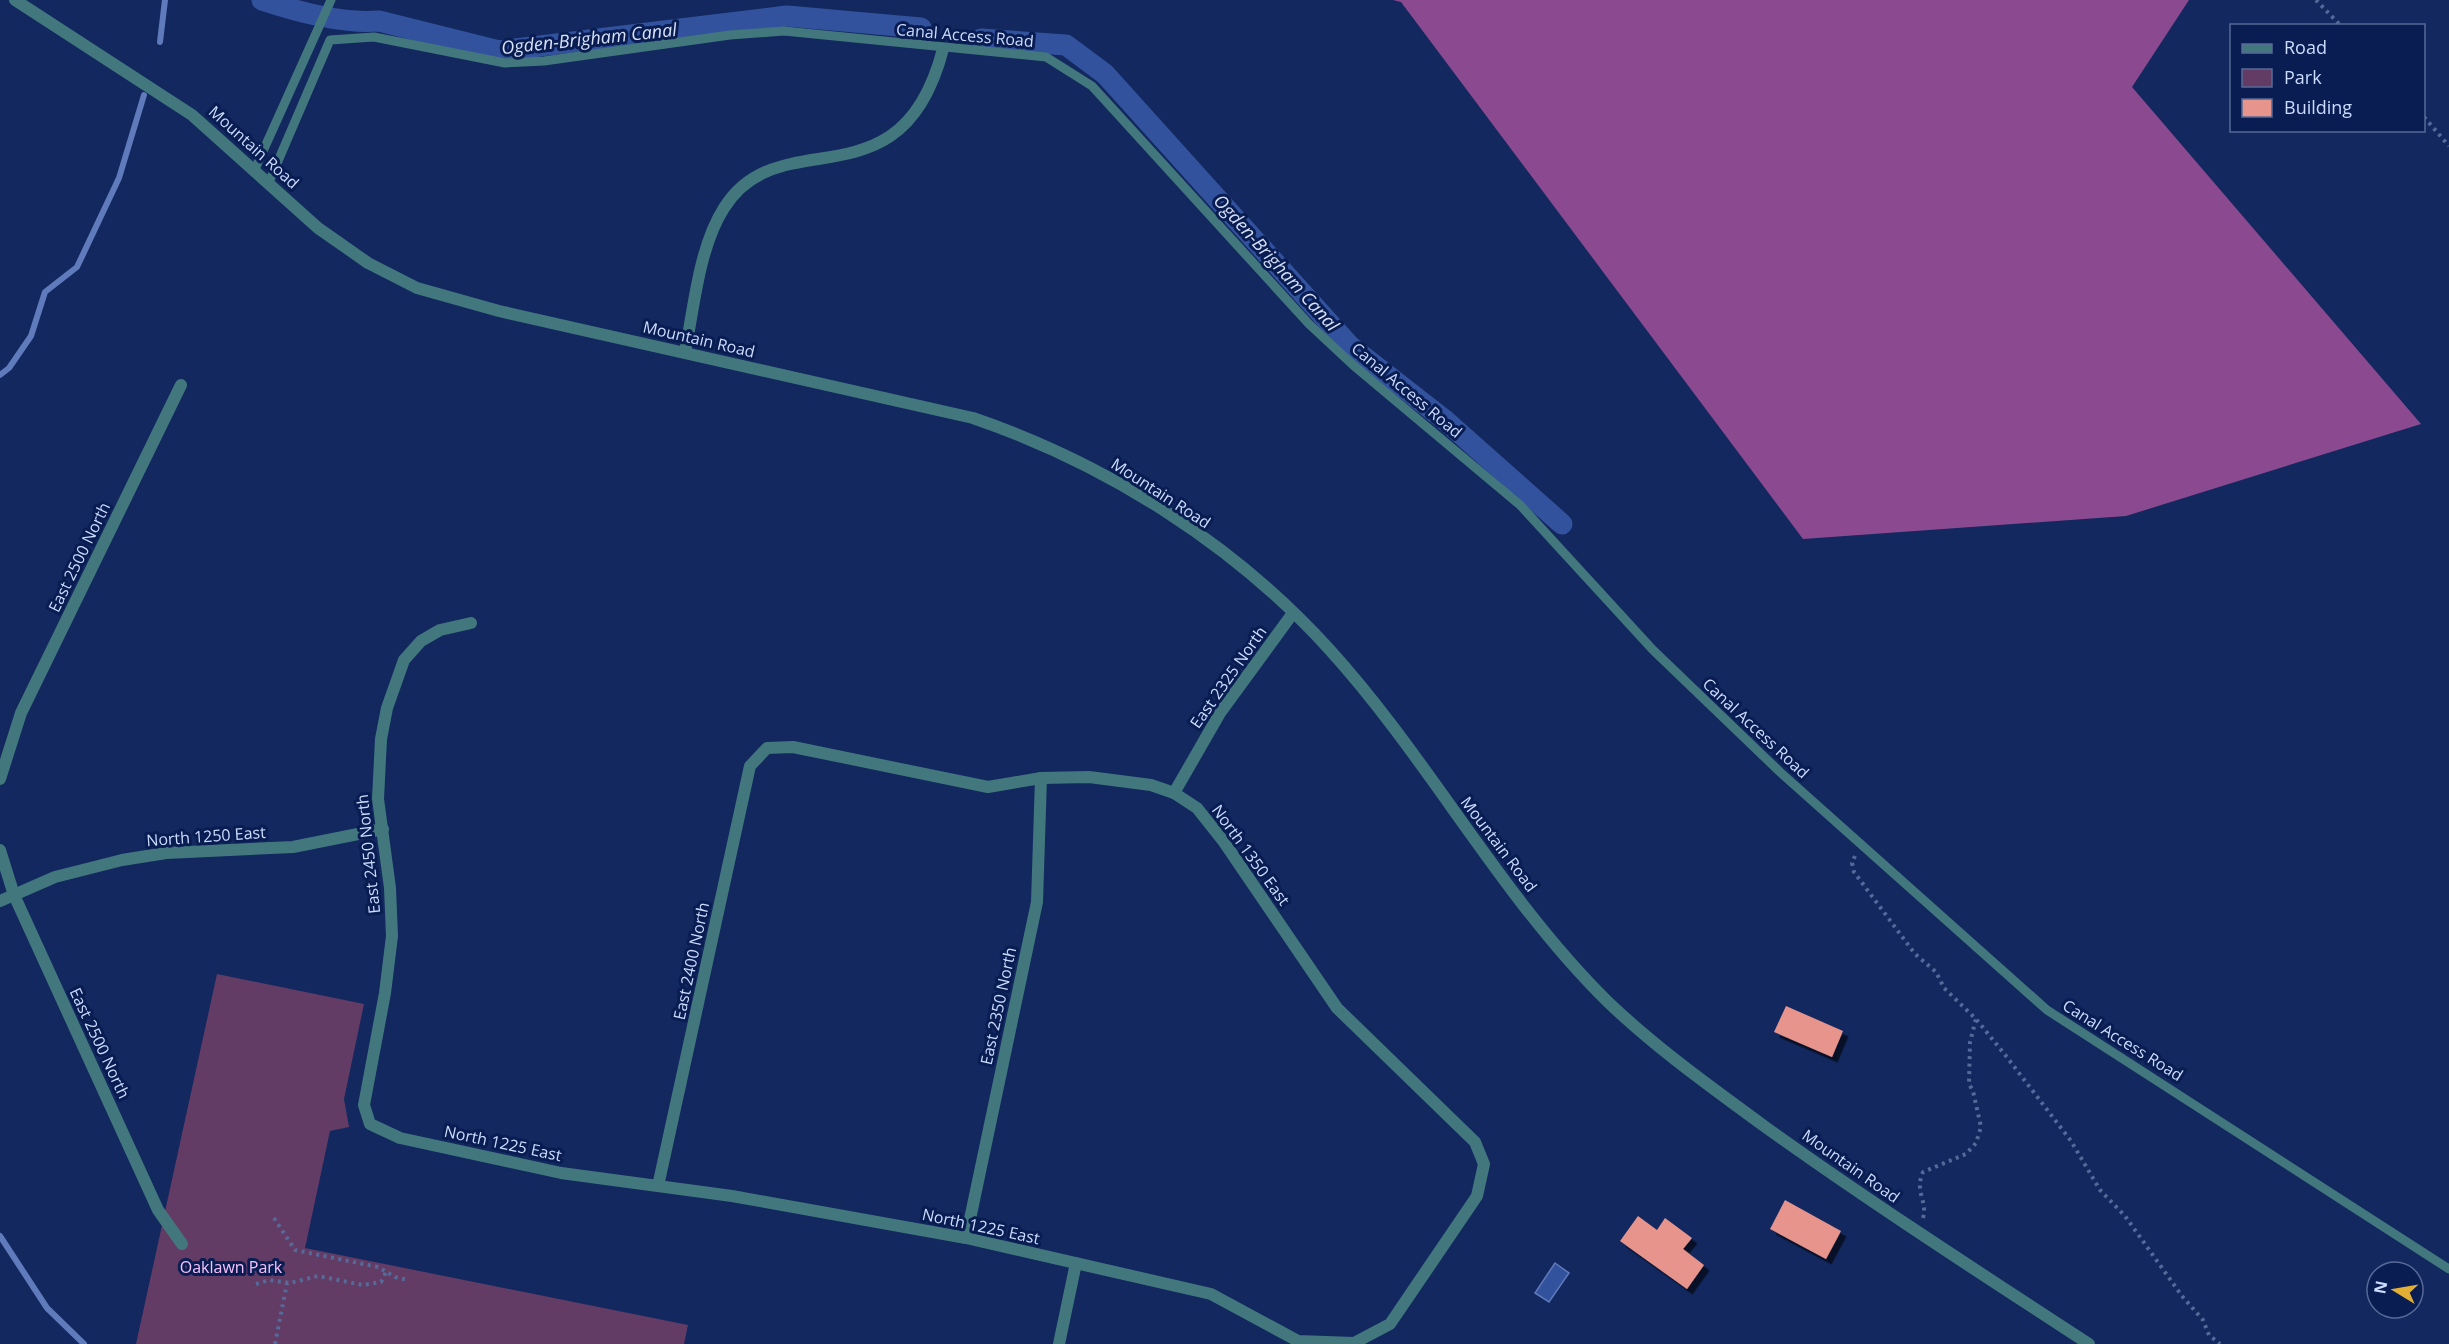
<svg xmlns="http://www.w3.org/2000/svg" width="2449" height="1344" font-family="'Open Sans',sans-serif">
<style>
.green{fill:#633c66}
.forest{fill:#8b4a90}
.water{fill:#32529e;stroke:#607bbb;stroke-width:1.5}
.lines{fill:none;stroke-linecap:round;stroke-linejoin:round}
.stream{stroke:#607bbb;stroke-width:6}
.canal{stroke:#32529e;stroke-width:21}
.building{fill:#e7948d;filter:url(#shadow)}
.path{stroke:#566a99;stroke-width:4;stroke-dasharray:3 4.5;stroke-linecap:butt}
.service{stroke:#42787d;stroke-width:9}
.minor{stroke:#42787d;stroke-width:12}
.tertiary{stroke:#42787d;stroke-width:12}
.labels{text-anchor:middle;stroke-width:6;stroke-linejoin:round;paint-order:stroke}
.street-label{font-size:16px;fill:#cbdcfe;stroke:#091d53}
.park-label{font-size:16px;fill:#f6c1f9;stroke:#091d53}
.water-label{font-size:18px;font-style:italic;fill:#d7e1f7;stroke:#091d53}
</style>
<defs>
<filter id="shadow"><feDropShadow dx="5.5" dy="5.5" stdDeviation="0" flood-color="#0009"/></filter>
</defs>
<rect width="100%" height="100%" fill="#12285f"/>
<!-- green -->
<polygon class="green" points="217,974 364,1004 344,1099 349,1127 330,1131 305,1248 688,1325 684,1344 136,1344"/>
<!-- forest -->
<polygon class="forest" points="1393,0 2189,0 2132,87 2421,424 2126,516 1803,539 1401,2"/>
<!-- water -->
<polygon class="water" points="1555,1263 1569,1273 1549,1302 1535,1293"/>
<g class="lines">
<!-- stream -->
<g class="stream">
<polyline points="160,42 165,0"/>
<polyline points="0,375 9,368 31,336 45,292 77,267 119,178 144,95"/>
<polyline points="0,1236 47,1308 84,1344"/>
</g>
<!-- canal -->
<g class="canal">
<path d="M262,0C298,12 342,24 379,21L499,51L787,16L921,28"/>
<polyline points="981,39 1066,45 1105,74 1350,346 1446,421 1562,524"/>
</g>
</g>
<!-- building -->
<g class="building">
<polygon points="1786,1006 1843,1031 1832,1057 1774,1032"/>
<polygon points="1785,1200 1841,1231 1826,1259 1770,1229"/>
<polygon points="1638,1216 1657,1230 1665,1218 1692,1238 1683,1249 1704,1265 1687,1289 1620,1241"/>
</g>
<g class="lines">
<!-- path -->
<g class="path">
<polyline points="2316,0 2341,26"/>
<polyline points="2424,117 2449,146"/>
<polyline points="1855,856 1852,863 1854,872 1915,954 1936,972 1944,988 1976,1019 2006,1056 2071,1141 2100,1190 2125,1216 2182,1296 2203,1320 2209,1335 2220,1344"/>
<polyline points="274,1218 295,1250 378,1267 395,1277 408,1280"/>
<path d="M1923,1218C1928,1201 1914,1192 1923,1172L1966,1154L1976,1143L1981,1127L1973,1091L1969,1084L1970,1042L1976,1019"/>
<polyline points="256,1284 269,1280 290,1283 318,1276 363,1285 381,1282 386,1272"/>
<polyline points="275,1344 287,1283"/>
</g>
<!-- service -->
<g class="service">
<polyline points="255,169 331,0"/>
<polyline points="269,182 330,40 374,37 505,63 544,61 730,35 784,31 1046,57 1092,86 1309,324 1353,365 1520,505 1653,650 1780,772 2047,1010 2449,1269"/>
</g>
<!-- minor -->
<g class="minor">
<path d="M685,352C694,307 699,247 724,208C780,118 901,211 943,49"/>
<polyline points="471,623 440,630 421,641 404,660 387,708 381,739 378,799 390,888 392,936 385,993 364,1105 370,1124 400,1138 561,1173 732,1196 966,1238 1211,1294 1298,1341 1354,1343 1390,1324 1477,1196 1484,1164 1475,1142 1337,1008 1224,842 1197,808 1174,793 1151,785 1089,777 1041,778 988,787 793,747 767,748 750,766 658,1186"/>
<polyline points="0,779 21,713 181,385"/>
<polyline points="1174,793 1220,713 1293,613"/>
<polyline points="0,850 14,895 158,1210 182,1244"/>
<polyline points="0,901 55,877 122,860 166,853 293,847 383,829"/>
<polyline points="966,1238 1037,902 1041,778"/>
<polyline points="1059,1344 1076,1263"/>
</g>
<!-- tertiary -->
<path class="tertiary" d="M15,0L192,115L318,228L368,263L417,288L499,311L973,418C1107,464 1234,544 1329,649C1430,760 1501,897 1608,1002C1656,1048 1711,1087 1764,1126C1870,1202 1980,1273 2089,1344"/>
</g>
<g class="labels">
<!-- street labels -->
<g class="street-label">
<text transform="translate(965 35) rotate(5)" y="6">Canal Access Road</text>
<text transform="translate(254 147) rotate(42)" y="6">Mountain Road</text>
<text transform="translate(699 339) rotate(13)" y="6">Mountain Road</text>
<text transform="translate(1407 390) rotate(40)" y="6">Canal Access Road</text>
<text transform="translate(1161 493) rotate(33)" y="6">Mountain Road</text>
<text transform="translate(79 557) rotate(-64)" y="6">East 2500 North</text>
<text transform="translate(1228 677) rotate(-55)" y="6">East 2325 North</text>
<text transform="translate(1756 728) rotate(43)" y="6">Canal Access Road</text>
<text transform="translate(206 836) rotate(-4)" y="6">North 1250 East</text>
<text transform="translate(1499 844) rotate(53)" y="6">Mountain Road</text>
<text transform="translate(368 854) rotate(-96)" y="6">East 2450 North</text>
<text transform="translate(1251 855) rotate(54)" y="6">North 1350 East</text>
<text transform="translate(691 961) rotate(-78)" y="6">East 2400 North</text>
<text transform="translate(998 1006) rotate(-78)" y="6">East 2350 North</text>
<text transform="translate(2123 1040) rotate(32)" y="6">Canal Access Road</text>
<text transform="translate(100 1043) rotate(65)" y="6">East 2500 North</text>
<text transform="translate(503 1143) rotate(12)" y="6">North 1225 East</text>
<text transform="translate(1851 1166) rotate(35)" y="6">Mountain Road</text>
<text transform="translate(981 1226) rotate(12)" y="6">North 1225 East</text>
</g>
<!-- park labels -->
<g class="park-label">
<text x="231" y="1273">Oaklawn Park</text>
</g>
<!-- water labels -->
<g class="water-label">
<text transform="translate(589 39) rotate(-6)" y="6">Ogden-Brigham Canal</text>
<text transform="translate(1276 263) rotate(48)" y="6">Ogden-Brigham Canal</text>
</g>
</g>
<!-- legend -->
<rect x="2230" y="24" width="195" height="108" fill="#091d53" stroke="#576997" stroke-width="1.5"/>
<rect x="2242" y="44" width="30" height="9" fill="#42787d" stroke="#576997" stroke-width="1.5"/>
<text x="2284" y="54" font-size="18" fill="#cbdcfe">Road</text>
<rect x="2242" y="69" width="30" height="18" fill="#633c66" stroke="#576997" stroke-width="1.5"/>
<text x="2284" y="84" font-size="18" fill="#cbdcfe">Park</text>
<rect x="2242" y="99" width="30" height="18" fill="#e7948d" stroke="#576997" stroke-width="1.5"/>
<text x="2284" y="114" font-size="18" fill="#cbdcfe">Building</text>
<!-- north arrow -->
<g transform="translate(2395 1290) rotate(281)"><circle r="28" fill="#091d53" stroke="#576997" stroke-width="1.5"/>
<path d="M0-4.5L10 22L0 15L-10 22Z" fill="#e2af34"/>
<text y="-9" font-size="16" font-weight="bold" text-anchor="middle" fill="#cbdcfe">N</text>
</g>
</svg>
